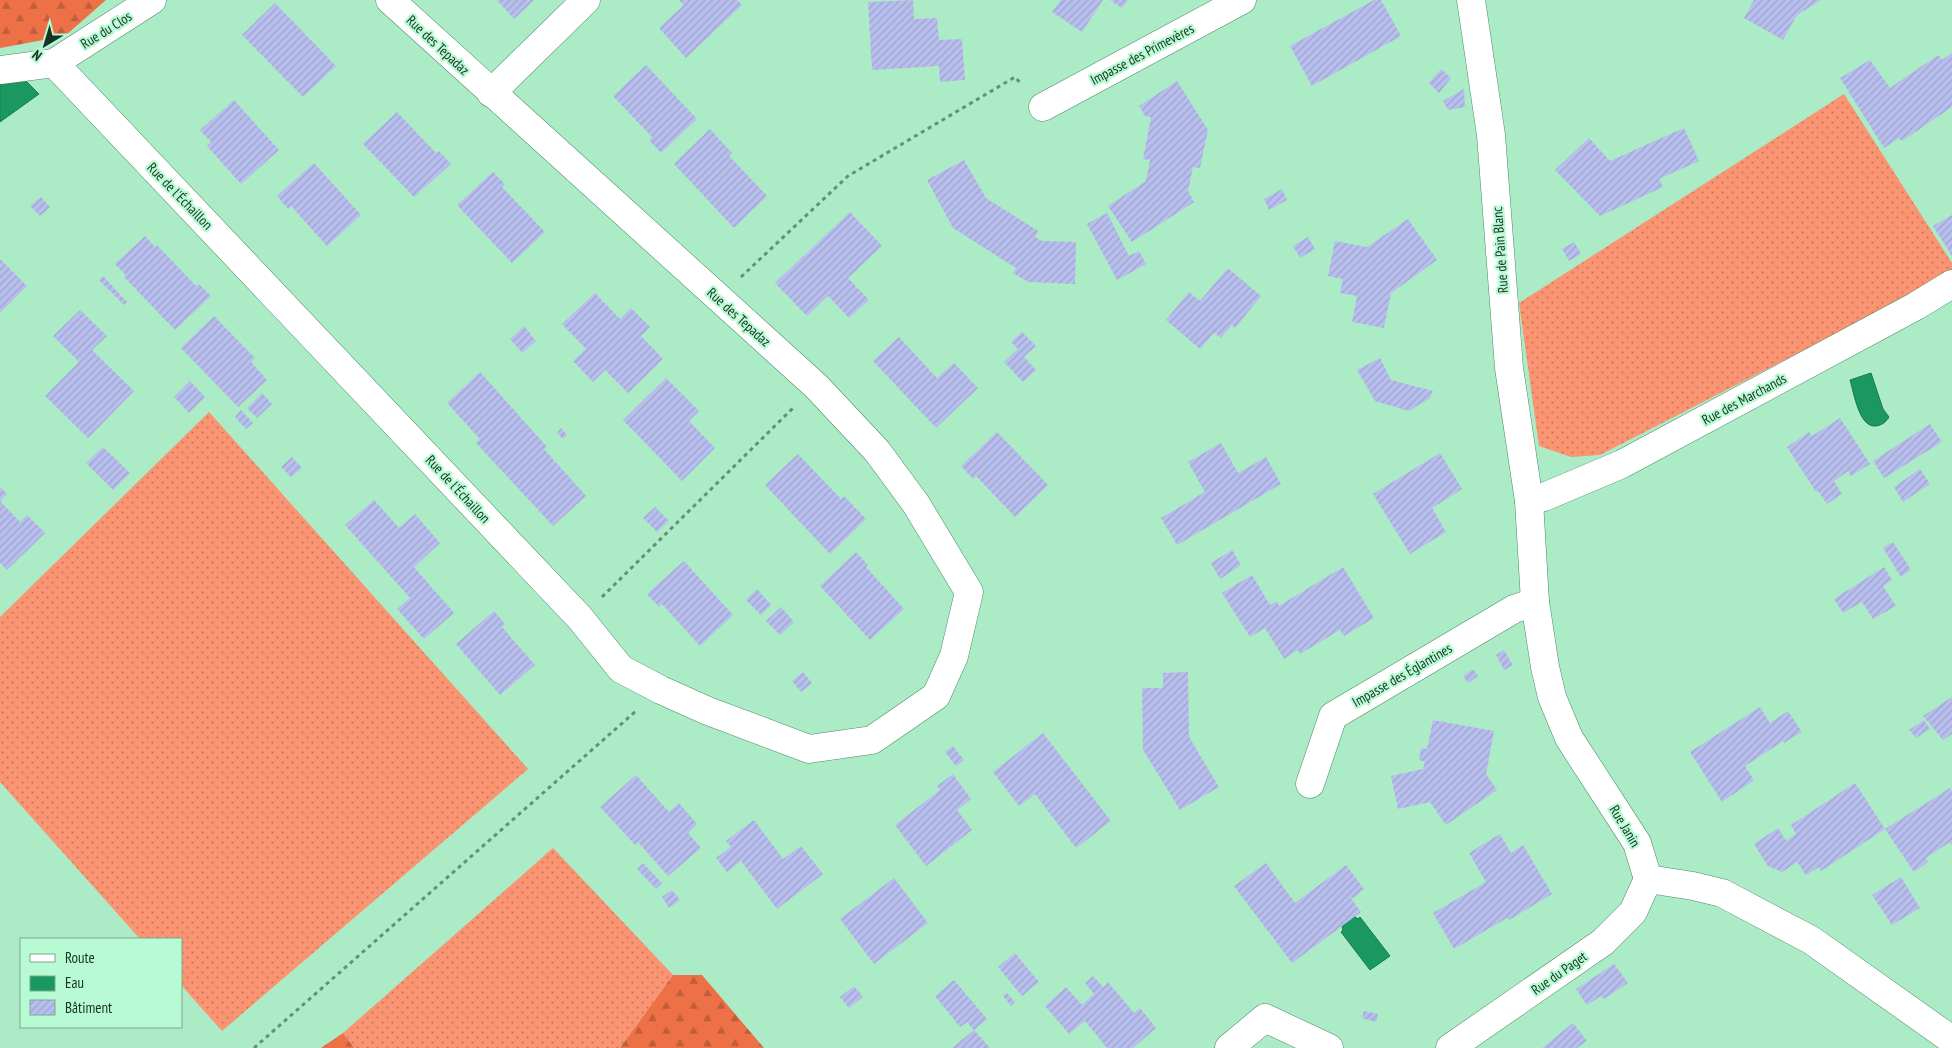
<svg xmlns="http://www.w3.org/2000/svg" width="1952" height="1048" font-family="'PT Sans Narrow',sans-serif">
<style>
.grass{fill:url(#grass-dots)}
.forest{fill:url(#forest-firs)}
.water{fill:#1b9862;stroke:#1a794f}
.building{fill:url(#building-hatch)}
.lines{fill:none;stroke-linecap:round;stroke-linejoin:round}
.minor-casing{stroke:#4b8a68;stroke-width:29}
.path{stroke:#639177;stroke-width:3;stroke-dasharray:4 4;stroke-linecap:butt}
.minor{stroke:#fff;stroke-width:28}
.labels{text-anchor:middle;stroke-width:4.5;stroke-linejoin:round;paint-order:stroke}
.street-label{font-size:14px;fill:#183224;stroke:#b8fad3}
</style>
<defs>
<pattern id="grass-dots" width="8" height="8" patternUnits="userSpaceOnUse" patternTransform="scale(1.25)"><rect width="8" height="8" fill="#fb9472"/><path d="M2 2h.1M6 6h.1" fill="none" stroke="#ca795d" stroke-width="1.8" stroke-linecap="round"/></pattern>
<pattern id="forest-firs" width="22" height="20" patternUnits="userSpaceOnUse" patternTransform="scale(1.25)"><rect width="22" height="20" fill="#ee7047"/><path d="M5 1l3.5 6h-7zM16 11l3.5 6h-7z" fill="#c05d3b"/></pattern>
<pattern id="building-hatch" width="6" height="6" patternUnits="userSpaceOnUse" patternTransform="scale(1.25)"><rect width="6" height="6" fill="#b8beed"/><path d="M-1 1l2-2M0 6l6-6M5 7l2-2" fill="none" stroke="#9da4cb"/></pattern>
</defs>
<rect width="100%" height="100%" fill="#abecc6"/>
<!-- grass -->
<g class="grass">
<polygon points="1844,94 1952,263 1952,274 1600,455 1571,457 1539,446 1519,303"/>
<polygon points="209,412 528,769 222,1031 181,985 181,939 140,939 0,782 0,617"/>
<polygon points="553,848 673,975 620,1048 354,1048 343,1033"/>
</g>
<!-- forest -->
<g class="forest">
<polygon points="0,0 106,0 65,36 0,48"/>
<polygon points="673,975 702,975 764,1048 620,1048"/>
<polygon points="343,1033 354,1048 321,1048"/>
</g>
<!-- water -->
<g class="water">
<polygon points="23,78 39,94 0,122 0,79"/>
<path d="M1871,373L1883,409L1889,417C1885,423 1882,425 1876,426C1859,428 1854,393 1850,380Z"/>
<polygon points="1354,916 1358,919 1360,917 1390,956 1370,970 1341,932 1343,930 1342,926"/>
</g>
<!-- building -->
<g class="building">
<polygon points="497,0 534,0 514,19"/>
<polygon points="679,0 737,0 742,5 686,58 659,28 684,5"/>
<polygon points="913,0 914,19 937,18 939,40 962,39 965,80 940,82 939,66 872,70 868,2"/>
<polygon points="1061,0 1103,0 1082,32 1052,12"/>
<polygon points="1110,0 1128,0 1122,8"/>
<polygon points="1374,0 1381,0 1401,36 1312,86 1290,46"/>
<polygon points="1754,0 1821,0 1797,15 1783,40 1744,18"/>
<polygon points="275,3 336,66 303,97 242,35"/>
<polygon points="1952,53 1952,107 1902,141 1899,138 1884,148 1840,78 1870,60 1890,88 1938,55 1942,60"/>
<polygon points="646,65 697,119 661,153 649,140 652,137 613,96"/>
<polygon points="1441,69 1451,78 1439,93 1429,83"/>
<polygon points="1177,81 1208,130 1200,168 1193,167 1188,191 1194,202 1132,242 1108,206 1146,181 1150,160 1143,159 1151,117 1145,116 1139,106"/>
<polygon points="1464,89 1465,107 1448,110 1443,101"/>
<polygon points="234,100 279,150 241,184 207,146 211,142 200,130"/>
<polygon points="397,112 436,153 439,151 451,164 414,197 363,144"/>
<polygon points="1684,128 1699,161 1659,179 1663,187 1600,216 1555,170 1589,138 1610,161"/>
<polygon points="710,129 732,153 729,156 767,196 734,228 674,164"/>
<polygon points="964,160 986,198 1038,231 1035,237 1042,241 1076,242 1075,284 1028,282 1013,273 1016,268 953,228 927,180"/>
<polygon points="314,163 361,215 327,246 291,206 288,209 277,196"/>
<polygon points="493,172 505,184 502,187 545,232 512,263 457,205"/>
<polygon points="1282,189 1287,200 1269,210 1264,199"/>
<polygon points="41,197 50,207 40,216 30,206"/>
<polygon points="850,212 882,246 848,278 869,300 849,318 828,296 807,316 775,283"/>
<polygon points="1107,213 1129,256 1139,251 1146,264 1117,280 1087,224"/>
<polygon points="1952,215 1952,256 1933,226"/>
<polygon points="1408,219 1437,260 1391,293 1384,328 1352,322 1357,296 1340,293 1343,279 1328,276 1335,241 1367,247"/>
<polygon points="145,236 155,247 157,245 196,286 199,284 211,296 175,330 124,277 126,275 115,264"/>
<polygon points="1308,237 1315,249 1300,258 1293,246"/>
<polygon points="1574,242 1581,254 1569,261 1562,249"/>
<polygon points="0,259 27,286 0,313"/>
<polygon points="1228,268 1261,296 1235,328 1232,325 1221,338 1214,333 1200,349 1166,320 1189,292 1200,301"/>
<polygon points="103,276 127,302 124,305 99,280"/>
<polygon points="595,293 620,319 631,308 650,327 641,336 663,359 628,393 605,370 593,382 573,361 586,349 562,324"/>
<polygon points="80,310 107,336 92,350 134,391 88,438 45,396 79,362 53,336"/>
<polygon points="214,316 255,358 251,362 267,380 238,407 181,348"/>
<polygon points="524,326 536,341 522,353 510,339"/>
<polygon points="1022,332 1036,346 1024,357 1036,370 1023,382 1004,362 1018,349 1011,342"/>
<polygon points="899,337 937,378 954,363 978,388 936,428 873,361"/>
<polygon points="1380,358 1391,380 1433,391 1430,398 1409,411 1375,401 1357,370"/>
<polygon points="480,372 547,447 544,449 586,496 553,526 476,443 480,439 447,403"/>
<polygon points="666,378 699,411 689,421 715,448 682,481 623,420"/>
<polygon points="190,381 205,397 189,413 174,397"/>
<polygon points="262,393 272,404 257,418 247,408"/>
<polygon points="241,410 253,423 246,429 235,417"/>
<polygon points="1840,418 1870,464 1851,476 1848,471 1834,481 1842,494 1827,504 1818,491 1816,492 1787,447 1809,432 1812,436"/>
<polygon points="1930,424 1942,442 1884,478 1873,461"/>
<polygon points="561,428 567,435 563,439 557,433"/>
<polygon points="997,432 1048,485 1015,517 976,476 973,479 961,466"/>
<polygon points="1221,443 1238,473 1266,457 1281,484 1177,545 1161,518 1205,492 1188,462"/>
<polygon points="103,447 130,473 113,490 86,463"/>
<polygon points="1440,453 1462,489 1432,508 1446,532 1410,554 1373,494"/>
<polygon points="798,454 841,499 844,496 866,519 830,554 765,485"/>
<polygon points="292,457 302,468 291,477 281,467"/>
<polygon points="1920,469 1930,484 1903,502 1894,487"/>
<polygon points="0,487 7,494 0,501"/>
<polygon points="374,500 399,528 415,514 440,543 414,567 454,613 424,639 397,609 410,598 345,525"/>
<polygon points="0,501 20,522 27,515 45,533 7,570 0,563"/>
<polygon points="655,507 669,521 657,532 643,518"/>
<polygon points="1893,542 1911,570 1901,577 1883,548"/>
<polygon points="1232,550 1241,565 1220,579 1211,563"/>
<polygon points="856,552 868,565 866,567 904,609 870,640 820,586"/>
<polygon points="684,561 733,615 700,646 662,604 659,607 647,594"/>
<polygon points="1343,567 1374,618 1344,636 1340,630 1300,654 1298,650 1284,659 1265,628 1250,637 1222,593 1252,575 1270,605 1277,601 1279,606"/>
<polygon points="1884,567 1892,580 1883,586 1896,606 1873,619 1862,602 1843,613 1834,599"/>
<polygon points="757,589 771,605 761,615 746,600"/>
<polygon points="781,607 794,622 780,635 766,621"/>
<polygon points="494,611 505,624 502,627 535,665 500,695 456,644"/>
<polygon points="1504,650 1513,665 1504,670 1496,655"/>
<polygon points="1473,669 1478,676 1468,683 1463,676"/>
<polygon points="803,672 812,683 801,692 792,681"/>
<polygon points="1188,672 1189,737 1219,787 1180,810 1143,750 1142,688 1163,688 1163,673"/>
<polygon points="1952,697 1952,734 1943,740 1923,716"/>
<polygon points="1760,707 1770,723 1788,711 1802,732 1784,743 1783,741 1745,766 1754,780 1722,802 1690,752"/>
<polygon points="1433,720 1494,731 1486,774 1497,790 1446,825 1430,802 1398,809 1391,776 1423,769 1425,762 1419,760 1421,748 1427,749"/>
<polygon points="1924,720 1930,729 1916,738 1909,730"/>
<polygon points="1043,733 1111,821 1076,848 1035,794 1019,806 993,772"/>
<polygon points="953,746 964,760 956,766 945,752"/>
<polygon points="953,774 971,799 957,810 972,830 926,866 895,825 940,790 937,786"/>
<polygon points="636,775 669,812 679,803 697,824 688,833 701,848 668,876 638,842 635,845 600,807"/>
<polygon points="1855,783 1885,829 1950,788 1952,791 1952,846 1950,842 1926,858 1928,862 1914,872 1885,829 1821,871 1819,867 1806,875 1797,862 1782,872 1768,866 1754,844 1778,828 1786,841 1796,834 1791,825"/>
<polygon points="754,820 783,859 801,846 823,874 777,909 741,861 727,872 716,858 731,847 726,841"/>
<polygon points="1500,834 1511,853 1523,845 1552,894 1509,920 1507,918 1454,949 1433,913 1486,882 1469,853"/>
<polygon points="643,863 662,883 656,889 637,869"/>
<polygon points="1266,863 1295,903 1346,865 1364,889 1353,898 1350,897 1361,912 1292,963 1234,886"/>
<polygon points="1901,877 1920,908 1892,925 1872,895"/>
<polygon points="894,878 928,923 874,964 840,919"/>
<polygon points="672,890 680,900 669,908 662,897"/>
<polygon points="1015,953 1039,982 1022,996 998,967"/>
<polygon points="1614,964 1628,983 1604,999 1601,996 1587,1005 1576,989"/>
<polygon points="1093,976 1103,987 1108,982 1134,1013 1140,1008 1156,1028 1133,1048 1107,1048 1085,1021 1069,1034 1045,1006 1066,987 1082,1005 1094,994 1085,983"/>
<polygon points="954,980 987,1019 974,1030 990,1048 952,1048 974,1030 967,1022 960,1027 935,996"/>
<polygon points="854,986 863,997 849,1008 840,997"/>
<polygon points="1007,993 1015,1002 1011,1006 1003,996"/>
<polygon points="1364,1011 1378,1014 1376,1022 1362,1018"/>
<polygon points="1573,1023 1587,1041 1577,1048 1542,1048"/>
</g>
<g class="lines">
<defs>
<g id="minor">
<polyline points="1471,0 1491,135 1509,368 1529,501 1535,602 1545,667 1552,697 1569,738 1637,843 1648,879 1693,886 1722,893 1811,940 1952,1040"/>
<polyline points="54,63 580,618 621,669 661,690 708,711 809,749 872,740 936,696 954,656 969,592 916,504 877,451 816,386 390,0"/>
<polyline points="0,70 54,63 152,0"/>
<polyline points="491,93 586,0"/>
<polyline points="1043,107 1242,0"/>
<polyline points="1529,501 1544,497 1622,464 1916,306 1952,284"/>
<polyline points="1310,784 1333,716 1514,609 1535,602"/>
<polyline points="1229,1048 1265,1018 1329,1048"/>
<polyline points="1450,1048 1603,942 1633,912 1648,879"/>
</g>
</defs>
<!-- minor casing -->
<use href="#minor" class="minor-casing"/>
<!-- path -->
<g class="path">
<polyline points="741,277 848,176 1015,77 1022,85"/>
<polyline points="602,597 793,408"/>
<polyline points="254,1048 636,711"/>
</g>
<!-- minor -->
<use href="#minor" class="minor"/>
</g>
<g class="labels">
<!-- street labels -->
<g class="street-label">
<text transform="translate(106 30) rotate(-32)" y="5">Rue du Clos</text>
<text transform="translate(438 45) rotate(43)" y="5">Rue des Tepadaz</text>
<text transform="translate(1142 54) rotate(-28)" y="5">Impasse des Primevères</text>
<text transform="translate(180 196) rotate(46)" y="5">Rue de l'Échaillon</text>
<text transform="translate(1500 250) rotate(-94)" y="5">Rue de Pain Blanc</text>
<text transform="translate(739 317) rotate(42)" y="5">Rue des Tepadaz</text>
<text transform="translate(1744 399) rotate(-28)" y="5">Rue des Marchands</text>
<text transform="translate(458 489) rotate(47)" y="5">Rue de l'Échaillon</text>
<text transform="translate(1402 675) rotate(-30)" y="5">Impasse des Églantines</text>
<text transform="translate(1625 826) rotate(59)" y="5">Rue Janin</text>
<text transform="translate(1559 973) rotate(-35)" y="5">Rue du Paget</text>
</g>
</g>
<!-- legend -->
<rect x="20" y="938" width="162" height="90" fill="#b8fad3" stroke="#78aa8d"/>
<rect x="30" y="954" width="25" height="8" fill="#ffffff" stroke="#78aa8d"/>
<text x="65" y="963" font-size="15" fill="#183224">Route</text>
<rect x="30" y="976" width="25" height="15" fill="#1b9862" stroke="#78aa8d"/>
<text x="65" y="988" font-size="15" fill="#183224">Eau</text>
<rect x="30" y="1000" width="25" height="15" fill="url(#building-hatch)" stroke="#78aa8d"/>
<text x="65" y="1013" font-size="15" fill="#183224">Bâtiment</text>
<!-- north arrow -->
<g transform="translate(45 45) rotate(218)" stroke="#b8fad3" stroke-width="4" paint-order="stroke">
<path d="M0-4L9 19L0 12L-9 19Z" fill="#183224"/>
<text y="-8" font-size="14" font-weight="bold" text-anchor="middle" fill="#183224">N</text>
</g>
</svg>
